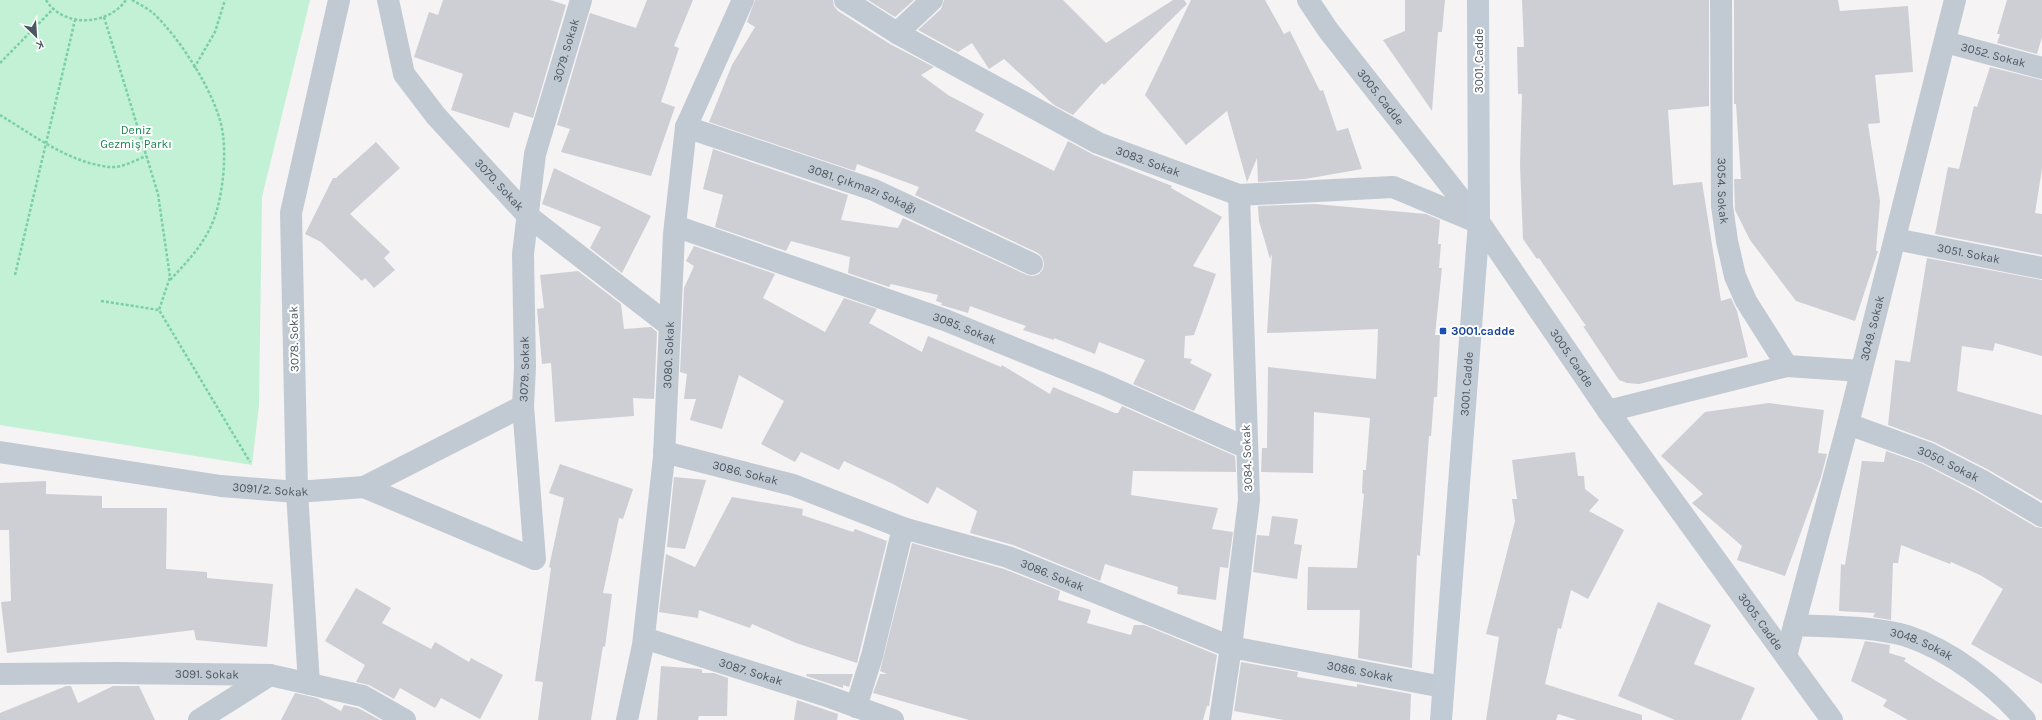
<svg xmlns="http://www.w3.org/2000/svg" width="2042" height="720" font-family="Karla,sans-serif">
<style>
.green{fill:#c3f1d5}
.building{fill:#cdcfd5}
.lines{fill:none;stroke-linecap:round;stroke-linejoin:round}
.path{stroke:#7ad0a6;stroke-width:2.5;stroke-dasharray:3 2;stroke-linecap:butt}
.street{stroke:#c1cad2;stroke-width:22}
.secondary{stroke:#c1cbd6;stroke-width:22}
.transit-dot{fill:#1a4fb4;stroke:#fff;stroke-width:1.5}
.labels{text-anchor:middle;stroke-width:4;stroke-linejoin:round;paint-order:stroke}
.street-label{font-size:12px;fill:#4a5661;stroke:#fff}
.park-label{font-size:12px;fill:#17864f;stroke:#fff}
.transit-label{font-size:12px;font-weight:bold;fill:#164399;stroke:#fff;text-anchor:start}
</style>
<rect width="100%" height="100%" fill="#f5f3f3"/>
<!-- green -->
<polygon class="green" points="0,0 310,0 262,197 259,405 252,465 0,425"/>
<!-- building -->
<g class="building">
<polygon points="443,0 550,0 566,5 533,118 514,112 509,128 451,110 463,74 414,57 429,12 438,15"/>
<polygon points="647,0 693,0 674,46 679,48 661,102 675,107 651,176 561,152 570,129 557,125 590,13 636,28"/>
<polygon points="755,0 833,0 834,6 838,11 890,44 934,67 921,75 948,95 984,114 975,131 1054,171 1068,141 1094,155 1172,186 1171,188 1222,217 1193,266 1216,274 1194,335 1185,336 1184,358 1192,359 1190,363 1212,374 1194,411 1133,384 1145,360 1099,342 1095,354 1054,338 1054,340 1023,330 1026,326 970,306 968,313 941,305 942,303 936,301 938,295 891,284 889,287 848,273 850,257 791,241 786,251 715,227 723,195 703,189 713,149 848,195 841,220 898,228 903,218 1027,275 1033,276 1039,274 1043,269 1044,263 1042,257 1038,253 915,195 919,187 857,164 855,171 709,122 732,65 755,27 747,22"/>
<polygon points="868,0 914,0 895,17"/>
<polygon points="944,0 1063,0 1106,43 1173,0 1184,0 1187,4 1104,85 1102,83 1073,115 1054,105 1004,59 989,69 972,43 958,52 918,30 941,9"/>
<polygon points="1191,0 1265,0 1284,34 1290,31 1320,91 1323,90 1337,131 1348,128 1362,169 1305,179 1258,182 1257,158 1247,182 1227,111 1186,145 1145,95"/>
<polygon points="1405,0 1445,0 1442,32 1438,32 1432,111 1383,40 1405,31"/>
<polygon points="1522,0 1709,0 1709,106 1668,110 1673,185 1702,182 1721,301 1731,298 1737,311 1748,357 1639,384 1627,383 1619,380 1583,326 1586,326 1539,258 1537,259 1523,239 1520,165 1522,94 1518,94 1517,47 1524,47"/>
<polygon points="1734,0 1838,0 1840,11 1908,6 1913,72 1875,75 1880,123 1868,124 1880,201 1876,251 1878,251 1855,321 1796,301 1750,240 1735,210 1734,179 1741,179 1736,104 1734,104"/>
<polygon points="2007,0 2042,0 2042,37 2037,54 1997,43 2000,34 1997,34"/>
<polygon points="1990,67 2042,80 2042,169 2035,213 2042,214 2042,255 1935,234 1948,167 1959,169 1974,106 1977,107"/>
<polygon points="376,142 400,168 350,214 390,252 384,258 395,270 374,288 365,278 362,281 321,242 305,234 333,178 336,178"/>
<polygon points="554,168 651,216 622,273 590,248 601,227 542,204"/>
<polygon points="1315,204 1426,214 1440,220 1438,244 1441,244 1439,268 1442,268 1435,335 1440,335 1437,397 1434,397 1431,436 1429,436 1420,556 1417,555 1412,668 1358,658 1360,610 1307,610 1308,567 1357,568 1364,494 1362,493 1363,470 1366,470 1370,418 1314,412 1313,473 1261,472 1262,448 1267,448 1268,367 1376,379 1378,329 1267,333 1272,254 1270,259 1259,221 1258,206"/>
<polygon points="694,246 775,274 763,298 825,332 844,298 877,309 869,323 922,352 928,336 1001,367 1002,365 1050,394 1053,387 1115,413 1118,413 1122,406 1235,456 1236,472 1133,471 1131,495 1218,508 1212,529 1233,532 1228,568 1220,567 1216,600 1177,594 1178,587 1105,564 1100,581 1013,545 970,533 977,511 937,487 928,504 893,484 844,461 839,470 801,452 795,462 761,444 784,401 739,375 722,429 690,420 696,399 684,399 687,374 680,372 684,288 694,266 686,261"/>
<polygon points="1927,258 2042,280 2042,356 1995,343 1993,351 1962,346 1957,391 2042,415 2042,501 1987,469 1934,442 1888,425 1895,360 1910,362"/>
<polygon points="578,271 621,304 624,329 651,327 657,332 654,399 633,398 634,416 555,422 551,363 542,364 537,309 544,308 540,275"/>
<polygon points="1769,403 1824,410 1818,453 1827,454 1821,477 1785,576 1737,560 1742,546 1692,503 1703,494 1661,456 1705,412"/>
<polygon points="1886,451 1923,464 1975,491 2036,527 2042,528 2042,684 1971,644 2003,589 1980,575 1951,562 1950,564 1901,545 1898,563 1893,563 1891,620 1873,617 1875,613 1839,611 1841,564 1845,565 1862,461 1884,462"/>
<polygon points="1575,452 1578,476 1584,476 1585,489 1599,500 1589,511 1624,530 1588,599 1571,590 1561,629 1558,628 1545,684 1642,715 1642,720 1577,720 1558,714 1556,720 1486,720 1499,637 1486,634 1515,521 1512,499 1517,499 1512,460"/>
<polygon points="560,464 633,489 623,519 619,518 603,593 612,594 605,647 603,646 591,720 538,720 543,682 535,681 551,568 549,567 564,498 549,493"/>
<polygon points="674,477 706,480 685,549 667,547"/>
<polygon points="46,481 46,494 102,496 102,508 167,508 166,569 207,572 207,578 273,584 267,647 196,640 194,630 7,653 1,602 11,601 9,530 0,530 0,483"/>
<polygon points="732,497 803,509 802,515 853,532 855,529 887,541 857,663 796,643 752,624 750,628 699,610 698,618 659,612 666,554 695,567"/>
<polygon points="1272,516 1298,519 1294,544 1302,545 1297,579 1253,572 1257,535 1269,536"/>
<polygon points="912,543 1004,569 1060,591 1058,600 1091,610 1087,623 1131,635 1134,625 1144,625 1217,655 1209,706 1207,706 1203,720 969,720 873,693 880,674 887,674 880,671"/>
<polygon points="356,588 391,608 382,623 431,649 435,642 469,662 471,658 503,675 480,719 441,698 435,708 400,688 394,699 369,685 356,682 365,665 325,641"/>
<polygon points="1658,602 1711,625 1694,664 1755,688 1741,720 1675,720 1618,696"/>
<polygon points="1865,641 1890,645 1889,653 1906,658 1904,661 1999,720 1908,720 1883,706 1887,700 1851,681"/>
<polygon points="1241,662 1298,672 1297,677 1357,687 1357,684 1411,694 1410,720 1284,720 1234,711"/>
<polygon points="661,666 700,669 702,670 702,673 714,673 728,678 727,716 699,716 698,720 657,720"/>
<polygon points="807,674 853,674 849,687 843,685 843,688 806,676"/>
<polygon points="66,686 71,686 78,703 113,686 139,686 155,720 0,720 0,713"/>
<polygon points="295,693 317,698 341,711 344,705 358,708 380,720 281,720"/>
<polygon points="797,700 838,714 837,720 794,720"/>
</g>
<g class="lines">
<!-- path -->
<g class="path">
<path d="M46,0C63,28 108,26 126,0"/>
<path d="M132,0C139,4 147,8 153,13C180,38 219,98 223,135C226,159 223,190 216,213C208,240 189,260 170,280"/>
<polyline points="104,17 158,194 170,277 159,310 250,462"/>
<polyline points="0,63 54,8"/>
<polyline points="194,68 215,32 225,0"/>
<path d="M0,115C33,135 71,164 111,167C122,168 136,160 146,156"/>
<polyline points="15,275 75,20"/>
<polyline points="101,301 159,310"/>
</g>
<!-- street -->
<g class="street">
<path id="s1" d="M388,0L404,74L436,116L528,216L670,326"/>
<path id="s2" d="M845,0L897,33L1098,143L1239,195L1393,187L1477,222"/>
<path id="s3" d="M1308,0L1328,30L1479,222L1608,411L1832,720"/>
<path id="s4" d="M1721,0L1722,206L1727,241L1735,276L1746,301L1787,366"/>
<polyline points="897,33 932,0"/>
<path id="s5" d="M1945,42L2042,68"/>
<path id="s6" d="M686,127L874,190L1032,264"/>
<path id="s7" d="M675,226L945,320L1103,384L1247,448"/>
<path id="s8" d="M1895,239L2042,268"/>
<polyline points="1608,411 1787,366 1861,371"/>
<path id="s9" d="M1848,424L1928,453L1981,480L2042,516"/>
<path id="s10" d="M0,452L221,486L297,492L364,487L523,406"/>
<path id="s11" d="M664,452L793,485L903,528L1008,557L1231,647L1443,687"/>
<path id="s12" d="M364,487L535,559L523,406L525,367L523,254L535,154L581,0"/>
<path id="s13" d="M1794,625C1830,627 1873,626 1907,636C1952,651 1994,684 2025,720"/>
<path id="s14" d="M644,638L824,695L893,720"/>
<path id="s15" d="M1786,656L1848,424L1955,0"/>
<path id="s16" d="M0,674L116,673L270,675L363,696L405,720"/>
<polyline points="309,684 297,492 291,213 339,0"/>
<polyline points="856,707 872,656 903,528"/>
<polyline points="199,720 270,675"/>
<path id="s17" d="M627,720L643,645L664,457L674,234L686,127L743,0"/>
<polyline points="1220,720 1231,647 1249,500 1239,195"/>
</g>
<!-- secondary -->
<path class="secondary" id="s18" d="M1441,720L1479,222L1478,0"/>
</g>
<!-- markers -->
<rect class="transit-dot" x="1439" y="327" width="8" height="8" rx="2"/>
<g class="labels">
<!-- street labels -->
<g class="street-label">
<text dy="4" stroke="none"><textPath href="#s12" startOffset="700">3079. Sokak</textPath></text>
<text dy="4" stroke="none"><textPath href="#s5" startOffset="50">3052. Sokak</textPath></text>
<text transform="translate(1479 61) rotate(-90)" y="4">3001. Cadde</text>
<text dy="4" stroke="none"><textPath href="#s3" startOffset="121">3005. Cadde</textPath></text>
<text dy="4" stroke="none"><textPath href="#s2" startOffset="344">3083. Sokak</textPath></text>
<text dy="4" stroke="none"><textPath href="#s1" startOffset="222">3070. Sokak</textPath></text>
<text dy="4" stroke="none"><textPath href="#s6" startOffset="187">3081. Çıkmazı Sokağı</textPath></text>
<text dy="4" stroke="none"><textPath href="#s4" startOffset="191">3054. Sokak</textPath></text>
<text dy="4" stroke="none"><textPath href="#s8" startOffset="75">3051. Sokak</textPath></text>
<text dy="4" stroke="none"><textPath href="#s7" startOffset="307">3085. Sokak</textPath></text>
<text dy="4" stroke="none"><textPath href="#s15" startOffset="339">3049. Sokak</textPath></text>
<text transform="translate(294 339) rotate(-91)" y="4">3078. Sokak</text>
<text dy="4" stroke="none"><textPath href="#s17" startOffset="368">3080. Sokak</textPath></text>
<text dy="4" stroke="none"><textPath href="#s3" startOffset="445">3005. Cadde</textPath></text>
<text dy="4" stroke="none"><textPath href="#s12" startOffset="376">3079. Sokak</textPath></text>
<text dy="4" stroke="none"><textPath href="#s18" startOffset="337">3001. Cadde</textPath></text>
<text transform="translate(1247 458) rotate(-92)" y="4">3084. Sokak</text>
<text dy="4" stroke="none"><textPath href="#s9" startOffset="108">3050. Sokak</textPath></text>
<text dy="4" stroke="none"><textPath href="#s11" startOffset="84">3086. Sokak</textPath></text>
<text dy="4" stroke="none"><textPath href="#s10" startOffset="273">3091/2. Sokak</textPath></text>
<text dy="4" stroke="none"><textPath href="#s11" startOffset="408">3086. Sokak</textPath></text>
<text dy="4" stroke="none"><textPath href="#s3" startOffset="769">3005. Cadde</textPath></text>
<text dy="4" stroke="none"><textPath href="#s13" startOffset="130">3048. Sokak</textPath></text>
<text dy="4" stroke="none"><textPath href="#s14" startOffset="112">3087. Sokak</textPath></text>
<text dy="4" stroke="none"><textPath href="#s11" startOffset="732">3086. Sokak</textPath></text>
<text dy="4" stroke="none"><textPath href="#s16" startOffset="207">3091. Sokak</textPath></text>
</g>
<!-- park labels -->
<g class="park-label">
<text x="136" y="134">Deniz<tspan x="136" dy="14">Gezmiş Parkı</tspan></text>
</g>
<!-- transit labels -->
<g class="transit-label">
<text x="1451" y="335">3001.cadde</text>
</g>
</g>
<!-- north arrow -->
<g transform="translate(36 36) rotate(155)" stroke="#ffffff" stroke-width="3" paint-order="stroke">
<path d="M0-3L7 15L0 10L-7 15Z" fill="#4a5661"/>
<text y="-6" font-size="11" font-weight="bold" text-anchor="middle" fill="#4a5661">K</text>
</g>
</svg>
